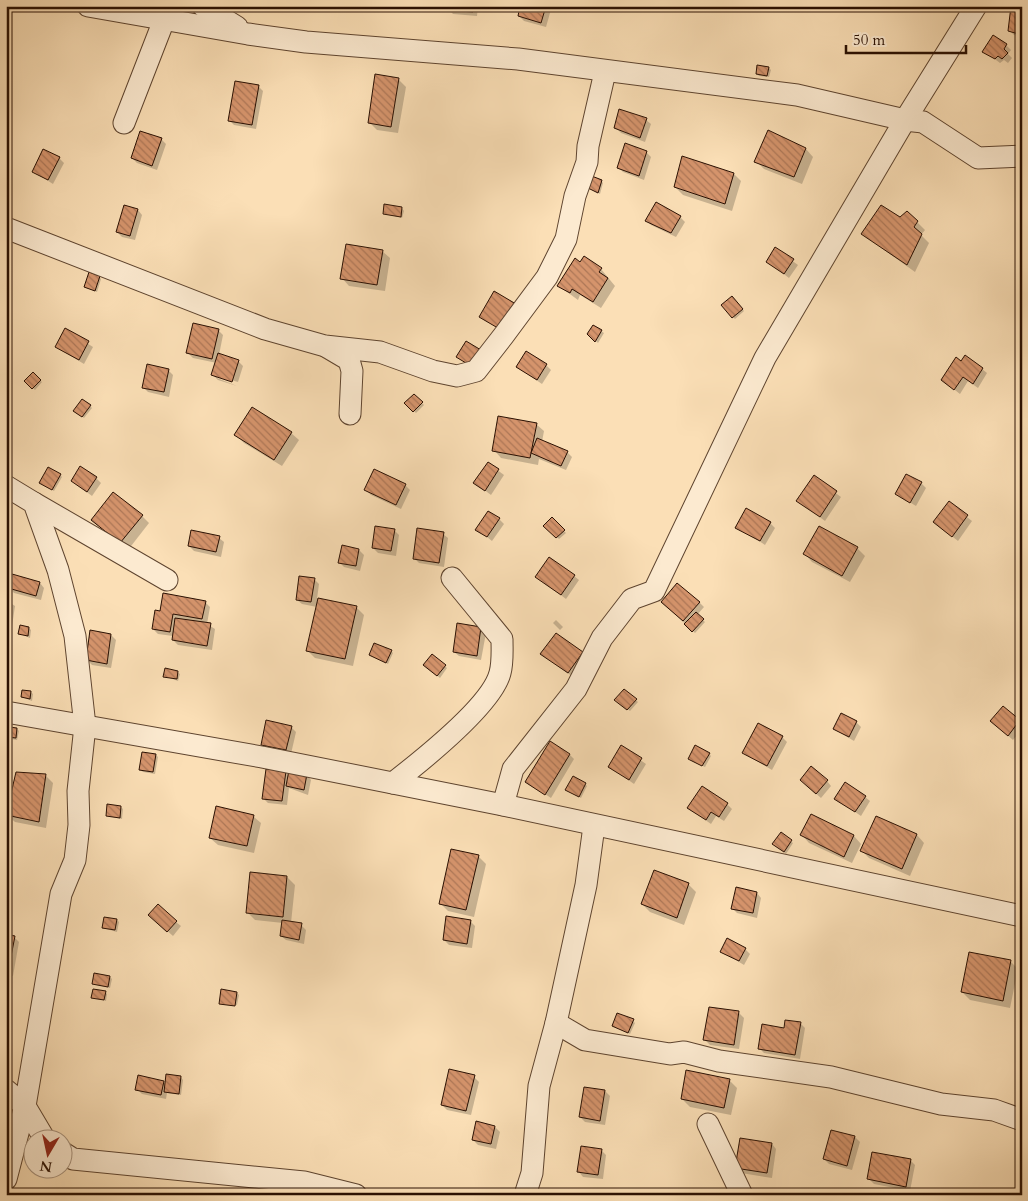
<svg xmlns="http://www.w3.org/2000/svg" width="1028" height="1201" font-family="Cardo,serif">
<style>
.shadow{fill:#0003}
.building{fill:url(#building-back-hatch);stroke:#2a1002}
.lines{fill:none;stroke-linecap:round;stroke-linejoin:round}
.minor-casing{stroke:#5e442f;stroke-width:23}
.minor{stroke:#fcead0;stroke-width:21}
</style>
<defs>
<pattern id="building-back-hatch" width="6" height="6" patternUnits="userSpaceOnUse" patternTransform="scale(1.25)"><rect width="6" height="6" fill="#d5946c"/><path d="M-1 5l2 2M0 0l6 6M5-1l2 2" fill="none" stroke="#ad7757"/></pattern>
</defs>
<rect width="100%" height="100%" fill="#fbdfb6"/>
<filter id="stains"><feTurbulence type="fractalNoise" baseFrequency=".004" numOctaves="4"/><feColorMatrix values="0 0 0 0 .2 0 0 0 0 .09 0 0 0 0 .02 0 0 0 .5 -.17"/></filter>
<radialGradient id="worn" r=".72"><stop offset=".6" stop-color="#630" stop-opacity="0"/><stop offset="1" stop-color="#630" stop-opacity=".3"/></radialGradient>
<!-- shadow -->
<g class="shadow">
<polygon points="448,6 478,6 477,16 453,14 448,9"/>
<polygon points="522,6 552,6 546,27 524,21 519,16"/>
<polygon points="771,6 787,6 787,11 775,10"/>
<polygon points="1022,6 1022,37 1014,35 1009,30"/>
<polygon points="1006,45 1011,50 1008,54 1012,58 1008,63 1004,60 1000,63 984,51"/>
<polygon points="758,67 769,68 771,70 769,77 759,76 757,74"/>
<polygon points="398,79 406,87 398,133 377,130 369,122"/>
<polygon points="258,86 263,91 256,129 234,125 229,120"/>
<polygon points="646,120 651,124 645,142 621,133 616,128"/>
<polygon points="768,132 806,149 813,157 802,184 764,169 756,161"/>
<polygon points="161,139 166,144 157,170 137,163 132,158"/>
<polygon points="646,152 651,157 644,180 623,172 618,167"/>
<polygon points="59,158 64,163 53,184 33,171"/>
<polygon points="734,174 741,181 732,211 683,195 675,187"/>
<polygon points="601,181 603,183 600,194 587,187"/>
<polygon points="402,208 404,211 402,218 384,213"/>
<polygon points="138,210 142,215 135,240 122,237 117,232"/>
<polygon points="680,217 685,222 676,237 651,225 647,221"/>
<polygon points="900,219 917,222 925,230 921,235 929,243 915,272 862,234"/>
<polygon points="776,249 798,265 789,278 768,262"/>
<polygon points="382,251 390,258 385,291 349,286 342,278"/>
<polygon points="581,264 601,269 615,286 601,308 580,295 578,300 559,286"/>
<polygon points="99,277 101,279 97,292 85,287"/>
<polygon points="734,300 744,311 735,319 733,317"/>
<polygon points="593,326 604,333 598,343 589,334"/>
<polygon points="66,330 93,347 84,364 56,347"/>
<polygon points="218,330 223,335 219,355 238,361 243,366 238,382 217,376 217,378 237,386 218,380 213,375 217,363 193,358 188,353"/>
<polygon points="962,362 982,369 987,373 978,388 968,381 960,394 942,380"/>
<polygon points="546,365 551,370 542,384 517,367"/>
<polygon points="168,370 173,375 169,397 148,392 143,387"/>
<polygon points="33,374 42,382 35,390 26,381"/>
<polygon points="414,395 424,405 416,413 406,403"/>
<polygon points="90,406 92,408 84,418 77,413"/>
<polygon points="536,424 544,431 542,442 567,452 572,457 566,470 539,459 538,465 501,458 494,450"/>
<polygon points="291,433 299,440 282,466 244,443 236,435"/>
<polygon points="488,463 504,475 491,495 475,483"/>
<polygon points="60,475 62,477 54,491 43,485"/>
<polygon points="814,477 841,497 825,521 798,501"/>
<polygon points="96,478 101,483 92,496 72,481"/>
<polygon points="921,483 926,488 916,506 896,494"/>
<polygon points="405,485 410,490 401,509 371,495 366,490"/>
<polygon points="949,503 972,521 958,541 934,522"/>
<polygon points="142,516 149,523 128,550 92,520"/>
<polygon points="499,519 504,524 492,541 477,529"/>
<polygon points="552,519 566,533 559,539 545,526"/>
<polygon points="770,523 775,528 765,545 737,527"/>
<polygon points="394,530 399,535 396,556 378,553 373,548"/>
<polygon points="443,534 448,538 444,567 419,563 414,558"/>
<polygon points="219,538 224,542 221,557 194,551 189,546"/>
<polygon points="342,547 359,550 364,555 360,571 344,567 339,562"/>
<polygon points="857,548 865,556 850,582 812,562 805,554"/>
<polygon points="574,576 579,580 566,599 537,577"/>
<polygon points="314,579 319,584 317,599 356,607 364,615 353,666 315,658 308,651 317,607 302,604 297,600"/>
<polygon points="40,583 44,588 41,600 14,593 9,588"/>
<polygon points="6,600 15,606 12,626 6,625"/>
<polygon points="205,602 210,607 207,624 215,629 212,650 178,645 173,640 173,636 158,634 153,629 160,613"/>
<polygon points="699,602 704,607 697,615 705,622 695,633 667,607"/>
<polygon points="556,620 563,627 560,630 553,623"/>
<polygon points="29,628 31,630 30,638 20,634"/>
<polygon points="481,628 486,633 481,660 459,656 454,652"/>
<polygon points="111,635 116,640 111,668 92,665 87,660"/>
<polygon points="391,651 393,653 388,664 371,655"/>
<polygon points="582,653 587,658 573,677 542,654"/>
<polygon points="432,655 447,668 440,678 426,667"/>
<polygon points="177,672 180,674 178,681 164,676"/>
<polygon points="624,690 638,702 630,711 616,700"/>
<polygon points="31,692 33,694 32,701 22,697"/>
<polygon points="1003,708 1022,724 1022,729 1013,740 997,726"/>
<polygon points="856,722 861,727 854,741 834,729"/>
<polygon points="291,727 296,732 291,754 267,749 262,745"/>
<polygon points="17,729 19,731 17,740 11,739 9,737"/>
<polygon points="782,737 787,742 772,770 744,753"/>
<polygon points="622,747 646,764 634,784 610,767"/>
<polygon points="709,754 711,756 705,767 692,761"/>
<polygon points="156,755 158,757 155,774 143,772 140,770"/>
<polygon points="570,755 574,759 551,798 527,782"/>
<polygon points="286,772 289,776 307,775 311,780 308,795 289,788 287,805 268,803 263,798"/>
<polygon points="45,775 53,783 46,828 15,822 7,815"/>
<polygon points="827,781 831,786 821,798 806,785"/>
<polygon points="585,784 587,786 581,798 567,790"/>
<polygon points="865,797 870,801 861,816 836,799"/>
<polygon points="727,804 732,809 724,821 716,816 711,824 688,808"/>
<polygon points="121,807 123,809 122,819 107,816"/>
<polygon points="253,816 261,823 254,853 218,845 210,838"/>
<polygon points="811,816 854,836 861,844 852,863 809,843 802,835"/>
<polygon points="876,818 917,835 924,843 910,876 869,858 862,851"/>
<polygon points="781,834 793,843 786,854 776,846"/>
<polygon points="478,856 486,864 474,917 448,911 440,903"/>
<polygon points="654,872 689,885 696,892 684,925 650,912 642,904"/>
<polygon points="252,874 287,877 295,885 291,923 301,925 306,930 304,944 286,940 281,936 283,923 255,920 247,912"/>
<polygon points="757,893 761,898 757,918 737,913 732,908"/>
<polygon points="117,920 119,922 117,932 103,928"/>
<polygon points="155,920 176,922 181,926 173,936"/>
<polygon points="470,921 475,926 472,948 449,945 444,940"/>
<polygon points="6,936 14,937 19,942 13,976 6,975"/>
<polygon points="745,949 750,954 744,965 721,951"/>
<polygon points="1010,961 1018,969 1010,1008 970,1000 962,992"/>
<polygon points="110,977 112,979 110,988 93,984"/>
<polygon points="105,992 107,994 106,1001 93,997"/>
<polygon points="237,993 239,995 237,1005 221,1003"/>
<polygon points="739,1013 744,1018 739,1049 710,1045 705,1040"/>
<polygon points="633,1021 635,1023 630,1034 613,1026"/>
<polygon points="800,1023 805,1028 800,1059 764,1053 759,1048 785,1029"/>
<polygon points="1022,1072 1022,1093 1018,1090"/>
<polygon points="181,1077 183,1080 181,1095 167,1093 166,1099 142,1094 137,1089 163,1082 166,1084"/>
<polygon points="474,1077 479,1082 471,1115 447,1110 442,1105"/>
<polygon points="729,1080 737,1088 731,1115 690,1107 682,1099"/>
<polygon points="585,1088 605,1091 610,1096 605,1125 585,1122 580,1117"/>
<polygon points="495,1127 500,1132 496,1149 478,1145 473,1140"/>
<polygon points="855,1137 860,1142 852,1170 829,1164 824,1159"/>
<polygon points="772,1144 776,1149 772,1178 741,1173 736,1168"/>
<polygon points="601,1150 606,1155 603,1179 583,1177 579,1172"/>
<polygon points="910,1160 915,1165 910,1191 874,1184 869,1179"/>
</g>
<!-- building -->
<g class="building">
<polygon points="447,6 474,6 473,12 446,10"/>
<polygon points="520,6 546,6 541,23 518,16"/>
<polygon points="1011,6 1022,6 1022,35 1008,31"/>
<polygon points="993,35 1007,44 1004,49 1008,53 1002,59 998,56 995,59 982,52"/>
<polygon points="757,65 769,67 767,76 756,74"/>
<polygon points="375,74 399,78 391,127 368,123"/>
<polygon points="235,81 259,85 252,125 228,121"/>
<polygon points="619,109 647,118 640,138 614,128"/>
<polygon points="768,130 806,148 794,177 754,162"/>
<polygon points="140,131 162,138 152,166 131,158"/>
<polygon points="625,143 647,151 639,176 617,168"/>
<polygon points="43,149 60,157 48,180 32,172"/>
<polygon points="682,156 734,173 725,204 674,187"/>
<polygon points="589,175 602,180 598,193 586,187"/>
<polygon points="656,202 681,216 671,233 645,221"/>
<polygon points="384,204 402,207 401,217 383,214"/>
<polygon points="124,205 138,209 130,236 116,232"/>
<polygon points="881,205 900,217 907,211 918,221 914,227 922,234 907,265 861,234"/>
<polygon points="346,244 383,250 377,285 340,279"/>
<polygon points="775,247 794,259 784,274 766,262"/>
<polygon points="584,256 602,268 599,272 608,278 593,302 572,289 570,293 557,286 575,258 580,262"/>
<polygon points="89,272 100,276 95,291 84,287"/>
<polygon points="494,291 521,307 503,331 479,317"/>
<polygon points="732,296 743,309 732,318 721,305"/>
<polygon points="193,323 219,329 212,359 186,353"/>
<polygon points="593,325 602,330 595,342 587,334"/>
<polygon points="65,328 89,341 79,360 55,347"/>
<polygon points="466,341 486,353 476,369 456,357"/>
<polygon points="526,351 547,364 537,380 516,367"/>
<polygon points="218,353 239,360 232,382 211,375"/>
<polygon points="965,355 983,368 973,384 963,377 954,390 941,380 956,357 961,361"/>
<polygon points="147,364 169,369 164,392 142,388"/>
<polygon points="33,372 41,380 32,389 24,381"/>
<polygon points="414,394 423,402 413,412 404,403"/>
<polygon points="82,399 91,405 82,417 73,411"/>
<polygon points="252,407 292,432 274,460 234,435"/>
<polygon points="498,416 537,423 530,458 492,451"/>
<polygon points="537,438 568,451 561,466 531,453"/>
<polygon points="488,462 499,469 485,491 473,483"/>
<polygon points="80,466 97,477 87,492 71,481"/>
<polygon points="48,467 61,474 52,490 39,483"/>
<polygon points="374,469 406,484 396,505 364,490"/>
<polygon points="906,474 922,482 910,503 895,494"/>
<polygon points="814,475 837,491 820,517 796,501"/>
<polygon points="113,492 143,515 120,543 91,520"/>
<polygon points="949,501 968,515 952,537 933,522"/>
<polygon points="746,508 771,522 760,541 735,528"/>
<polygon points="488,511 500,518 487,537 475,530"/>
<polygon points="552,517 565,530 556,538 543,526"/>
<polygon points="375,526 395,529 391,551 372,548"/>
<polygon points="819,526 858,547 842,576 803,554"/>
<polygon points="417,528 444,532 439,563 413,559"/>
<polygon points="191,530 220,536 216,552 188,546"/>
<polygon points="342,545 359,549 356,566 338,563"/>
<polygon points="549,557 575,575 561,595 535,577"/>
<polygon points="12,574 40,582 36,596 8,588"/>
<polygon points="299,576 315,578 311,602 296,600"/>
<polygon points="677,583 700,602 683,621 661,602"/>
<polygon points="163,593 206,601 202,619 173,614 170,632 152,629 155,610 160,611"/>
<polygon points="318,598 357,606 345,659 306,651"/>
<polygon points="6,599 11,599 7,621 6,621"/>
<polygon points="696,612 704,619 692,632 684,624"/>
<polygon points="175,618 211,623 207,646 172,640"/>
<polygon points="457,623 481,627 477,656 453,652"/>
<polygon points="20,625 29,627 28,636 18,634"/>
<polygon points="90,630 111,634 107,664 86,660"/>
<polygon points="556,633 583,652 568,673 540,654"/>
<polygon points="374,643 392,650 386,663 369,655"/>
<polygon points="432,654 446,665 437,676 423,665"/>
<polygon points="165,668 178,671 177,679 163,677"/>
<polygon points="624,689 637,699 627,710 614,700"/>
<polygon points="22,690 31,691 30,699 21,697"/>
<polygon points="1003,706 1020,720 1008,736 990,721"/>
<polygon points="841,713 857,721 849,737 833,729"/>
<polygon points="266,720 292,726 286,750 261,745"/>
<polygon points="758,723 783,736 767,766 742,753"/>
<polygon points="9,727 17,728 16,738 8,737"/>
<polygon points="550,741 570,754 545,795 525,782"/>
<polygon points="621,745 642,758 629,780 608,767"/>
<polygon points="695,745 710,753 702,766 688,759"/>
<polygon points="142,752 156,754 153,772 139,770"/>
<polygon points="811,766 828,780 816,794 800,780"/>
<polygon points="266,769 286,771 282,801 262,799"/>
<polygon points="289,770 307,774 304,790 286,786"/>
<polygon points="16,772 46,774 39,822 6,815"/>
<polygon points="573,776 586,783 579,797 565,790"/>
<polygon points="845,782 866,796 855,812 834,799"/>
<polygon points="702,786 728,803 719,817 711,812 706,820 687,808"/>
<polygon points="107,804 121,806 120,818 106,816"/>
<polygon points="216,806 254,815 247,846 209,838"/>
<polygon points="811,814 854,835 844,857 800,835"/>
<polygon points="876,816 917,834 902,869 860,851"/>
<polygon points="781,832 792,840 784,852 772,844"/>
<polygon points="451,849 479,855 466,910 439,904"/>
<polygon points="654,870 689,883 677,918 641,904"/>
<polygon points="250,872 287,876 283,917 246,913"/>
<polygon points="736,887 757,892 753,913 731,909"/>
<polygon points="158,904 177,921 167,932 148,915"/>
<polygon points="446,916 471,920 467,944 443,940"/>
<polygon points="104,917 117,919 115,930 102,928"/>
<polygon points="282,920 302,923 299,940 280,936"/>
<polygon points="6,934 15,936 8,972 6,972"/>
<polygon points="727,938 746,948 739,961 720,952"/>
<polygon points="969,952 1011,960 1003,1001 961,992"/>
<polygon points="94,973 110,976 108,987 92,984"/>
<polygon points="93,989 106,991 104,1000 91,998"/>
<polygon points="221,989 237,992 235,1006 219,1004"/>
<polygon points="709,1007 739,1011 734,1045 703,1040"/>
<polygon points="617,1013 634,1019 628,1033 612,1026"/>
<polygon points="785,1020 801,1022 795,1055 758,1049 762,1024 784,1028"/>
<polygon points="449,1069 475,1075 466,1111 441,1105"/>
<polygon points="686,1070 730,1079 724,1108 681,1099"/>
<polygon points="166,1074 181,1076 179,1094 164,1092"/>
<polygon points="138,1075 164,1081 161,1095 135,1090"/>
<polygon points="584,1087 605,1090 600,1121 579,1117"/>
<polygon points="476,1121 495,1126 491,1144 472,1140"/>
<polygon points="831,1130 855,1136 847,1166 823,1159"/>
<polygon points="740,1138 772,1143 767,1173 735,1168"/>
<polygon points="581,1146 602,1149 598,1175 577,1172"/>
<polygon points="872,1152 911,1159 906,1187 867,1179"/>
</g>
<g class="lines">
<defs>
<g id="minor">
<polyline points="88,6 248,34 306,42 518,59 797,95 905,120 923,122 978,158 1022,156"/>
<polyline points="203,6 237,27"/>
<polyline points="124,123 164,20 166,6"/>
<polyline points="6,228 265,329 325,346 380,352 433,371 457,376 476,371 504,335 547,277 566,239 575,196 587,162 588,146 605,72"/>
<polyline points="327,347 349,360 352,371 350,414"/>
<polyline points="6,486 34,503 58,570 75,636 85,726 78,791 79,825 75,860 61,894 25,1106 6,1179"/>
<polyline points="34,503 167,580"/>
<polyline points="6,712 262,757 503,805 1022,916"/>
<path d="M393,783C420,762 492,705 500,673C503,662 502,650 502,639L452,578"/>
<polyline points="503,805 513,769 576,689 602,638 632,599 654,591 765,358 905,120 976,6"/>
<polyline points="594,826 586,885 556,1023 585,1040 670,1054 684,1052 719,1061 831,1077 941,1104 994,1110 1022,1120"/>
<polyline points="6,1090 25,1106 44,1138"/>
<polyline points="708,1124 742,1195"/>
<polyline points="62,1152 73,1159 304,1182 356,1195"/>
<polyline points="525,1195 532,1173 539,1086 556,1023"/>
</g>
</defs>
<!-- minor casing -->
<use href="#minor" class="minor-casing"/>
<!-- minor -->
<use href="#minor" class="minor"/>
</g>
<!-- margin -->
<rect width="1028" height="1201" fill="none" stroke="#fbdfb6" stroke-width="25"/>
<rect x="8" y="8" width="1013" height="1186" fill="none" stroke="#2a1002" stroke-width="2.5"/>
<rect x="12" y="12" width="1003" height="1176" fill="none" stroke="#2a1002"/>
<!-- north arrow -->
<g transform="translate(48 1154) rotate(189)"><circle r="24" fill="#fcead0" stroke="#a8937e"/>
<path d="M0-4L9 19L0 12L-9 19Z" fill="#8f2418"/>
<text y="-8" font-size="14" font-weight="bold" text-anchor="middle" fill="#2a1002">N</text>
</g>
<!-- scale -->
<path d="M846 45v8h120v-8" fill="none" stroke="#2a1002" stroke-width="2.5"/>
<text x="853" y="45" font-size="15" fill="#2a1002" stroke="#fcead0" stroke-width="4" paint-order="stroke">50 m</text>
<rect width="100%" height="100%" filter="url(#stains)"/>
<rect width="100%" height="100%" fill="url(#worn)"/>
</svg>
